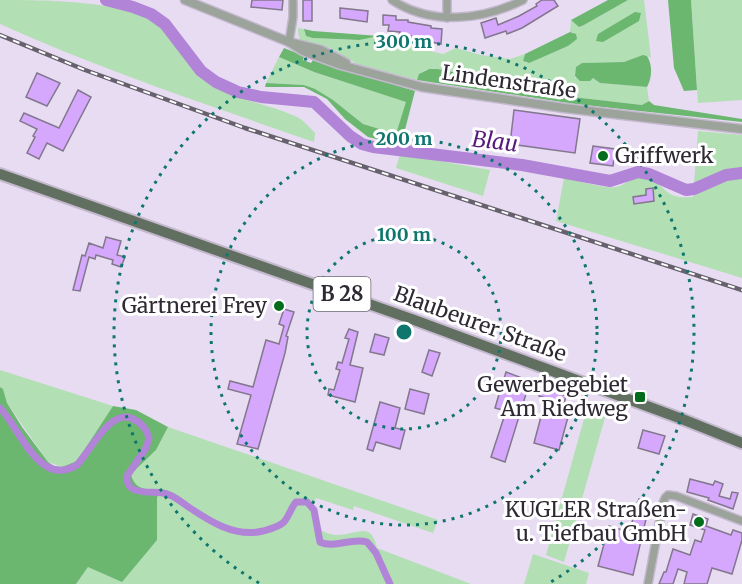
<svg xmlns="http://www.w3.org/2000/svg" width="742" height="584" font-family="Merriweather,serif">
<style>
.green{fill:#b2dfb3}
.forest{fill:#6bb770}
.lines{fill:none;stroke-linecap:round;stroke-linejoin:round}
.canal{stroke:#b184d7;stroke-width:7}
.river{stroke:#b184d7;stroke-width:12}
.building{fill:#d6a8fd;stroke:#82778c;stroke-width:1.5}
.minor-casing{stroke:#c3b8cc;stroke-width:10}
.tertiary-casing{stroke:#c3b8cc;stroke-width:11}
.primary-casing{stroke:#c3b8cc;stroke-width:14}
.minor{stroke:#9ba39b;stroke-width:7}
.tertiary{stroke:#9ba39b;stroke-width:8}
.primary{stroke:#616f61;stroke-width:10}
.rail-casing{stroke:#67606d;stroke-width:4.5}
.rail{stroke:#fff;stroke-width:2;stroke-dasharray:7;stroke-linecap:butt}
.ring{fill:none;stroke:#0f766e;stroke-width:3;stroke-dasharray:3 6}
.poi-dot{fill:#006c1c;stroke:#fff;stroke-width:2}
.labels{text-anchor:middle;stroke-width:6;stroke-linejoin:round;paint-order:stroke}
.shield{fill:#fff;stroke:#6d6970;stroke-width:1.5}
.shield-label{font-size:20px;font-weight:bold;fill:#2e2932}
.street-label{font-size:21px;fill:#2e2932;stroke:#fff}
.poi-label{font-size:21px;fill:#2e2932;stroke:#fff;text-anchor:end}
.water-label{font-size:22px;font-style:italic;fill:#56197b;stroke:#fff}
.centre{fill:#0f766e;stroke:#fff;stroke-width:3}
.ring-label{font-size:18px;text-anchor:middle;font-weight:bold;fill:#0f766e;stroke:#fff;stroke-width:6;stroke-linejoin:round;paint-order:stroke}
</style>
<rect width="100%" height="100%" fill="#e8dcf3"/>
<!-- green -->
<g class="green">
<path d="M0,0C42,0 132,0 163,27C182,45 191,71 214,85C234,98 260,103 282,111C287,113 294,115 299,118C305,122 310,128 315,133L314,142C208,105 102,70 0,24Z"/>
<path d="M628,0H644L651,58L647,56L624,62L582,63L576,67L575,78H593L600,83L647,87L649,101L642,105L573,97L438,69C428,68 420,70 417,80L357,64L332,49L303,42C298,39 298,33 298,28L304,29L305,34L313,38L352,40L379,36L408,46L443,54L456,48L481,55L510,59L525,54L523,61L527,63L568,46L575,33L570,32L571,20L577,25H584Z"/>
<polygon points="691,0 742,0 742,100 698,103"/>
<polygon points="279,57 314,72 407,102 396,134 363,124 333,100 304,85 266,83"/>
<path d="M698,131L742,135V278L556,221L564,178C575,180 605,189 615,187C630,185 627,175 646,179C668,184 662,200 693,197Z"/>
<polygon points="400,154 490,170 483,196 396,168"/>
<polygon points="0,370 113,406 77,461 62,467 48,462 7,403 3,389 0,387"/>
<polygon points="589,401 608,407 564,562 546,555"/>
<path d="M168,427L438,520L433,533L354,506L353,510L316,498L313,504L322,531C327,533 332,535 337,535C357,535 371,520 377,548L471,584H76L88,567L157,540V498C146,487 134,490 131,474L156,450Z"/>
<polygon points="533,554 589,573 586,584 524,584"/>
</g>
<!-- forest -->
<g class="forest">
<polygon points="608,0 628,0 584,25 579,27 571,20"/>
<polygon points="668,0 691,0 697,90 684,91 674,68"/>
<polygon points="635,12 641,13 639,21 603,42 596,41 598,34"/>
<polygon points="304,29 313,31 379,36 359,40 313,38 306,36"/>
<polygon points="570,32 576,34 577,39 568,46 529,63 523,61 525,54"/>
<polygon points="284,48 304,56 303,60 311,63 313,60 415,91 401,145 368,137 345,119 327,99 304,87 265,87 266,83 304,85 315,89 333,100 363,124 396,134 406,102 314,72 279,57"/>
<path d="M643,55L647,56C653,65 652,78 647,87L600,83L593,78L590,81H580L575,76L576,67L582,63L624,62Z"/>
<polygon points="429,69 438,69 573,97 642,105 649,101 654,105 742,119 742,122 575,104 417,80 419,74"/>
<path d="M0,387L3,389L7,403L22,427L48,462L54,466L62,467L77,461L113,406L136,410L168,427L156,450L131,474C134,489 146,490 159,491L157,498V540L122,582L88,567L76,584H0Z"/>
</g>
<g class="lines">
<!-- canal -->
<path class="canal" d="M0,408C21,430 39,488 77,465C91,450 112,405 135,420C143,424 147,430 149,438L146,448L127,476C125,496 150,491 163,493C172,494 180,501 187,506C209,521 235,538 263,531C270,529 279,527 284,522C289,516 291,508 296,502H307L314,510L320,542C334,549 352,537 367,542L376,553L390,584"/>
<!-- river -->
<polyline class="river" points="106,0 133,7 151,14 165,24 201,71 216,82 238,92 261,97 314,102 350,136 362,144 373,147 522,165 610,181 638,172 649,174 686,190 694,189 726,175 742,173"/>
</g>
<!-- building -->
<g class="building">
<polygon points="252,0 283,0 282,10 251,7"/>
<rect x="303" y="0" width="9" height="21"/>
<polygon points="542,0 554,0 558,6 522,28 507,34 506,31 485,38 481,23 496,18 498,25 519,16 537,6 536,4"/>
<polygon points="340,8 368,11 367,22 340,18"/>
<polygon points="383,15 396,16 396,20 408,20 408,22 431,26 431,28 442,29 441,44 411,38 411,36 399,35 400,32 388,31 389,25 383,25"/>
<polygon points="37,73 60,83 47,106 26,97"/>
<polygon points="78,90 91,97 63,151 47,143 39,159 27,153 35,137 33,136 37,129 20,121 24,113 59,128"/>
<polygon points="514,110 580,119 575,153 510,144"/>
<polygon points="593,146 615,149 613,166 590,163"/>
<polygon points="653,188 654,201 634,204 633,197 646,195 646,189"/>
<polygon points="106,237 121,241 117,255 125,257 121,267 112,264 113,260 96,255 95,259 89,257 80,291 73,290 82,255 85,256 89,243 103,248"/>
<polygon points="284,309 294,312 286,336 288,337 285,353 258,449 237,444 251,395 228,389 230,381 253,387 266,340 279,344 284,326 279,324"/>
<polygon points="349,329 358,332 350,365 363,368 355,402 328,395 329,389 334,390 340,370 336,369 338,362 342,363 349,339 345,338"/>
<polygon points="375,334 389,338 384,355 370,352"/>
<polygon points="429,350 440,353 432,376 422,372"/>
<polygon points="506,372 530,381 505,462 491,457 506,411 495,408 500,391 481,385 485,376 503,382"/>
<polygon points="542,386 566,396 564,404 571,406 559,450 534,443 546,398 539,396"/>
<polygon points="410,389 429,394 424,414 405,409"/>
<polygon points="380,402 400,408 395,428 405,430 400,449 376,442 373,451 367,449"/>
<polygon points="643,430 665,436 659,454 638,448"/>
<polygon points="690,479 713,485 715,481 723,484 719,496 730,499 732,492 738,493 733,509 708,500 709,498 687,492"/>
<polygon points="639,499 650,502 633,575 598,566 609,526 629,532"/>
<polygon points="693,514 708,519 706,526 731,535 733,530 742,533 742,540 732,574 712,568 707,584 684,584 687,572 678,569 673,584 659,584 664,572 666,572 673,549 690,555 695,540 701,542 705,530 690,525"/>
</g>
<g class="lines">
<defs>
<g id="minor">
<path d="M392,0C431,26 483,20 523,0"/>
<polyline points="447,0 447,18"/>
<polyline points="289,42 293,17 293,0"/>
<polyline points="648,584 663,503 665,498 668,495 676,496 742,521"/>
</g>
<g id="tertiary">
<polyline points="185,0 289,42 321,50 346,63"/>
<polyline points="289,42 303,51 341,65 422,87 564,108 742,129"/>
</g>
<polyline id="primary" points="0,174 417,321 682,419 742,443"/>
</defs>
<!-- minor casing -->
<use href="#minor" class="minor-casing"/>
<!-- tertiary casing -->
<use href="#tertiary" class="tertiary-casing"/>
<!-- primary casing -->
<use href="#primary" class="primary-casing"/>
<!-- minor -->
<use href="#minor" class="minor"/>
<!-- tertiary -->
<use href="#tertiary" class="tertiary"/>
<!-- primary -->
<use href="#primary" class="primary"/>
<defs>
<polyline id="rail" points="0,35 85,70 245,128 742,290"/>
</defs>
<!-- rail casing -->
<use href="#rail" class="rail-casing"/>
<!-- rail -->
<use href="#rail" class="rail"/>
</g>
<!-- distance rings -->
<g class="ring">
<circle cx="404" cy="332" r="97"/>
<circle cx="404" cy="332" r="193"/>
<path d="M259 583A290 290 0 1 1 549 583"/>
</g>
<!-- markers -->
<g class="poi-dot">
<circle cx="603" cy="156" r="6"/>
<circle cx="279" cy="306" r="6"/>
<rect x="634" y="391" width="12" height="12" rx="3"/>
<circle cx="699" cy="522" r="6"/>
</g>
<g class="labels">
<!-- shield labels -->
<rect class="shield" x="313.5" y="277" width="57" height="34" rx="4.5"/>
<g class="shield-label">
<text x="342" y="301">B 28</text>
</g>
<!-- street labels -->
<g class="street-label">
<text transform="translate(509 82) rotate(8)" y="7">Lindenstraße</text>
<text transform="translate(480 324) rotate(20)" y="7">Blaubeurer Straße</text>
</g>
<!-- poi labels -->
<g class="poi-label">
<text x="615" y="163" text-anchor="start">Griffwerk</text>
<text x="267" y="313">Gärtnerei Frey</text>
<text x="628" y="392">Gewerbegebiet<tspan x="628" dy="24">Am Riedweg</tspan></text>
<text x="687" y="517">KUGLER Straßen-<tspan x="687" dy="24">u. Tiefbau GmbH</tspan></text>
</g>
<!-- water labels -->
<g class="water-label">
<text transform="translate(495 141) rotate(7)" y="8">Blau</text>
</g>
</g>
<circle cx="404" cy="332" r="9" class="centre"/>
<g class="ring-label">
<text x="404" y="48">300 m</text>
<text x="404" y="145">200 m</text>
<text x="404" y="241">100 m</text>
</g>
</svg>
